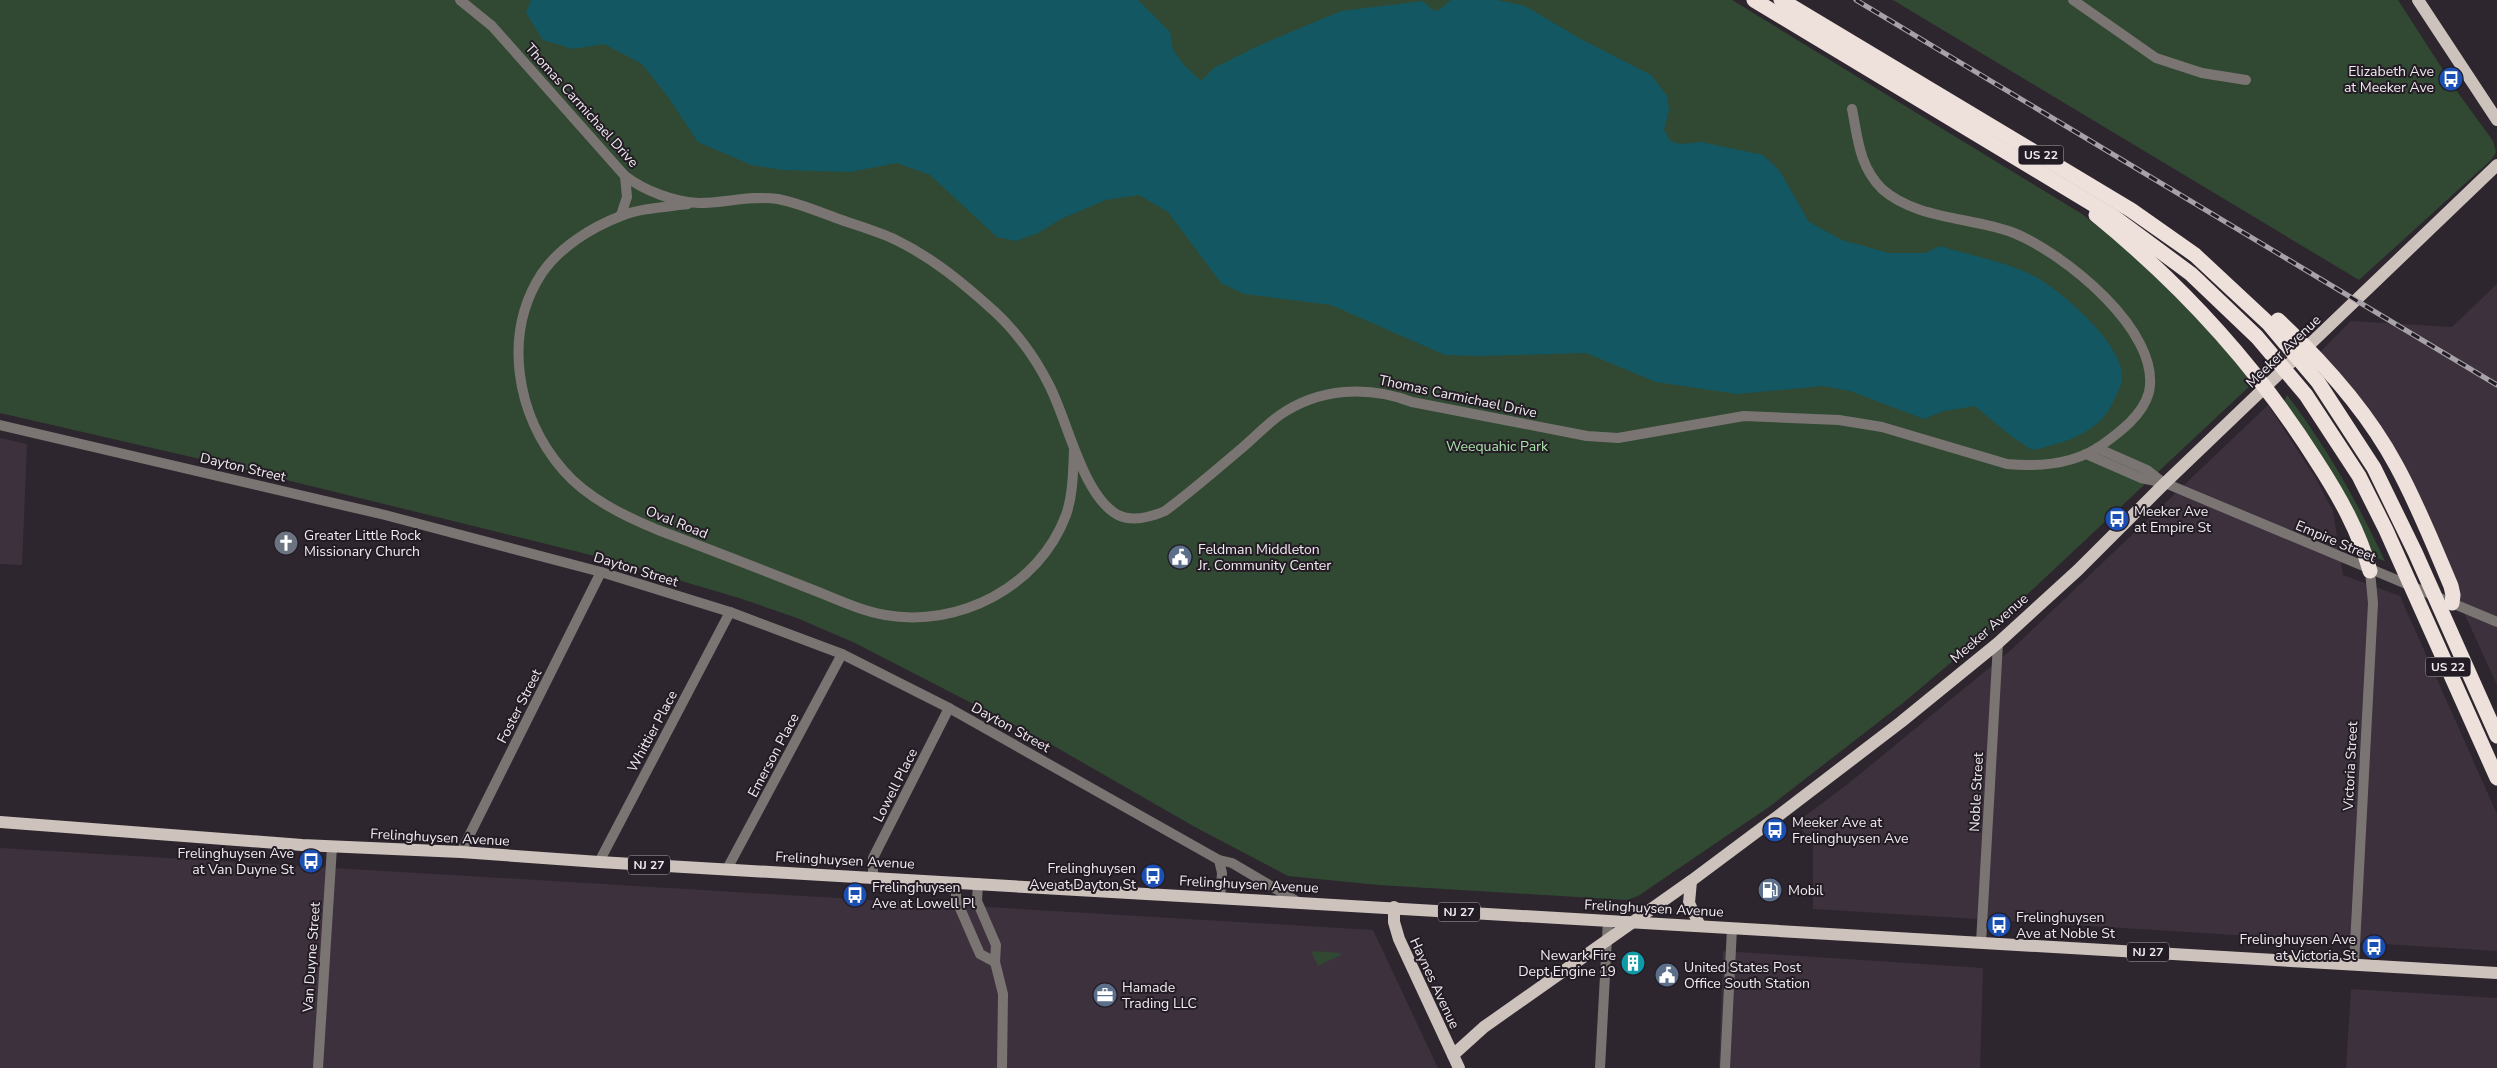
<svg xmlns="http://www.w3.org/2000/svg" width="2497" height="1068" font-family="'Nunito Sans',sans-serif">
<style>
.built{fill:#3c313d}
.green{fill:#314932}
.water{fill:#135763}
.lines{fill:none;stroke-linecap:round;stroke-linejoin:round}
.minor{stroke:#7a7572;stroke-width:10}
.major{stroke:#cdc2bc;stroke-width:12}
.highway{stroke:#eee0da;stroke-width:15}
.rail-casing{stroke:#a7a2a8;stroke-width:5}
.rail{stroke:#231c24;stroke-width:3;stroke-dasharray:9;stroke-linecap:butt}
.labels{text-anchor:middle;stroke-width:4;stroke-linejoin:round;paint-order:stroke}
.shield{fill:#231c24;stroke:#b2adb3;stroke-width:1}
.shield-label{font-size:12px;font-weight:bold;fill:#f0ebf0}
.poi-label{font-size:14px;fill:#f0ebf0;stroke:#231c24;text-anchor:start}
.street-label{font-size:14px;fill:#f0ebf0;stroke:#231c24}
.park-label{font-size:14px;fill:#a8e2aa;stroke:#231c24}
</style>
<rect width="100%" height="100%" fill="#2d262e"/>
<!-- built -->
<g class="built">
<polygon points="2497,284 2497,685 2391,452 2319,353 2351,321 2452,327"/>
<polygon points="2268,405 2315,477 2333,511 2343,575 2400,596 2497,814 2497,951 1813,909 1813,846 1797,822 1849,783 2011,650"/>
<polygon points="0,438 27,444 22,565 0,564"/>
<polygon points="0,848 1373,930 1438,1068 0,1068"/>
<polygon points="1723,951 1983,968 1980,1068 1719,1068"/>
<polygon points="2351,989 2497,998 2497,1068 2346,1068"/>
</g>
<!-- green -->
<g class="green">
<polygon points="0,0 1732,0 2082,214 2132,254 2187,306 2253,383 1986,633 1903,703 1769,807 1638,896 1627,900 1379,885 1288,876 1195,827 1047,742 855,643 797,618 739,598 607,559 222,464 0,413"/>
<polygon points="1893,0 2398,0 2456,90 2493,141 2496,152 2491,160 2359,280"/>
<path d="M2287,395C2327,447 2357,502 2385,561L2373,557L2284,402Z"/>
<polygon points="1314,951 1340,953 1341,955 1318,966 1312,953"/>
</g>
<!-- water -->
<path class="water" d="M531,0H1138L1170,32L1173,50L1184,65L1201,81L1214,68L1260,45L1341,11L1423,1L1434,11L1439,10L1451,0H1498L1525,6L1579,38L1651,75L1667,96L1669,110L1664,130L1670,141L1680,144L1701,142L1763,155L1779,170L1809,222L1842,240L1889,253H1925L1940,246C1969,255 2001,261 2028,273C2057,286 2126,345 2122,380C2121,386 2117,393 2115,398C2101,433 2065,443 2032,450L2011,436L1975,406L1944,411L1924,419L1850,391L1823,386L1737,394L1656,382L1586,353L1477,356L1445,355L1331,305L1244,294L1221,283L1168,212L1139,195L1106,200L1061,219L1038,233L1016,241L997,237L930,175L897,163L850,172L783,170L751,165L698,142L668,97L642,64L604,44L573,49L543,40L526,13Z"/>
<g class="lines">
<!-- minor -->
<g class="minor">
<path d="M460,0L492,26L625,176C645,191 674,202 699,203C725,203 752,195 778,199C798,203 817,211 836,218C855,225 877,231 896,240C933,258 963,283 994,311C1015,330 1035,357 1048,383C1067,417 1082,496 1118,515C1132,522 1151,517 1165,511C1192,491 1217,469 1242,448C1255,437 1267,424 1280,415C1319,388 1368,385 1412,402L1587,436L1618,438L1744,416L1839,420L1882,427L2007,464C2039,467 2075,464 2102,445C2120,432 2143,415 2149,392C2162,331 2063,253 2014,233C1973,217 1917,220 1882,189C1859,166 1858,139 1852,109"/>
<polyline points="2073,0 2156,58 2202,73 2246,80"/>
<path d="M688,204C666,207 641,208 621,216C592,227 560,247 542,273C502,334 516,416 563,470C587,498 624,516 658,530C706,548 755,567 803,586C830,596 857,610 885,615C959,628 1039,587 1066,515C1073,495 1073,472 1074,451"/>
<polyline points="621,215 627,197 625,176"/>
<polyline points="0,425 385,515 601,572 730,612 842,654 949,708 1219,860 1232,863 1298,902"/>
<polyline points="2097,448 2147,470 2161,481"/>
<polyline points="2086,454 2141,478 2165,483 2497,622"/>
<polyline points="461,852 601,572"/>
<polyline points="1219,860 1222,873 1220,899"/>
<polyline points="599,862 730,612"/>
<polyline points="727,869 842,654"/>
<polyline points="873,877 873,858 949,708"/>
<polyline points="956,882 956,899 976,945 980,954 995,962"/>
<polyline points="978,883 977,901 996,945 995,962 1003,994 1002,1068"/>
<polyline points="1981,943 1998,643"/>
<polyline points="2354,964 2373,603 2370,571"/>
<polyline points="318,1068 332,847"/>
<polyline points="1600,1068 1608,920"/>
<polyline points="1725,1068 1732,928"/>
</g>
<!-- major -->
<g class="major">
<polyline points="2418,0 2497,120"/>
<polyline points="0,822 302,845 461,852 599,862 2497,973"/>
<polyline points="1691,881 1689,903 1700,926"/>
<polyline points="1394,907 1394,922 1399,939 1459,1068"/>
<polyline points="1453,1055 1484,1027 1691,881 1778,816 1901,722 1998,643 2078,570 2165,483 2497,165"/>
</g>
<!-- highway -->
<g class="highway">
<polyline points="1754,0 2114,217 2191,274 2257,337 2306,395 2359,476 2386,530 2497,778"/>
<polyline points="1781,0 2131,210 2195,255 2268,323 2318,382 2374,468 2415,552 2497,736"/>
<path d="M2096,215C2182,285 2258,368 2317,462C2339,496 2359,531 2370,571"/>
<path d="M2278,320C2323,362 2367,411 2396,465C2417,503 2434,546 2451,586L2453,595L2452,603"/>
</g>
<defs>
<polyline id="rail" points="1856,0 2497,385"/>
</defs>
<!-- rail casing -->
<use href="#rail" class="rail-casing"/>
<!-- rail -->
<use href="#rail" class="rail"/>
</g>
<!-- icons -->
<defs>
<symbol id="bus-disc" viewBox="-11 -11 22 22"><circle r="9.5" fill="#1a4fb4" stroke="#231c24"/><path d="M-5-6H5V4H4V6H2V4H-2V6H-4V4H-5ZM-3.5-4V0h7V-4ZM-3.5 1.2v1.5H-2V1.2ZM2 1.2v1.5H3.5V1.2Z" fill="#fff"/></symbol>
<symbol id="church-disc" viewBox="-11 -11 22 22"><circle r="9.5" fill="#6b7280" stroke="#231c24"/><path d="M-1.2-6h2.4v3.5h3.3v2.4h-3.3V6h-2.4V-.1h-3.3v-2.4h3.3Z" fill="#fff"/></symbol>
<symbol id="civic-disc" viewBox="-11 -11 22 22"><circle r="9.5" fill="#5c6f8a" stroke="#231c24"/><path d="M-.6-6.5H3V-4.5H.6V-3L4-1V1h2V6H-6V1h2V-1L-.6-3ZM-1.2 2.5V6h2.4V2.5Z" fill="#fff"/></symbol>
<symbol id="fuel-disc" viewBox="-11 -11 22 22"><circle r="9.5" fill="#5c6f8a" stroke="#231c24"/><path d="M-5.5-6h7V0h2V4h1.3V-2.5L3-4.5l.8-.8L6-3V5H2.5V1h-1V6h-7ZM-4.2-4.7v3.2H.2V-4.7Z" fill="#fff"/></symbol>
<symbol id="building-disc" viewBox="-11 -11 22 22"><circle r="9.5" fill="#0f9aa8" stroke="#231c24"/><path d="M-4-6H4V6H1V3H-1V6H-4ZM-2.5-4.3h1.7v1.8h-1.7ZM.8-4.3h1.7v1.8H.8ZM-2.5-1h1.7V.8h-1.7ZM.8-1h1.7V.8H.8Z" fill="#fff"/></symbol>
<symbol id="office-disc" viewBox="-11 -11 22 22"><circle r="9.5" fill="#5c6f8a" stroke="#231c24"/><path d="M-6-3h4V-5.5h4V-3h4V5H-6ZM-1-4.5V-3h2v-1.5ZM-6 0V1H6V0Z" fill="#fff"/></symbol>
</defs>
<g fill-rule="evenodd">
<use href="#bus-disc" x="2437" y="65" width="28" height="28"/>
<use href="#bus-disc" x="2103" y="505" width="28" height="28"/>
<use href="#church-disc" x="272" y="529" width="28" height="28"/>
<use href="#civic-disc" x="1166" y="543" width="28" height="28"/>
<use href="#bus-disc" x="1761" y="816" width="28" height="28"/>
<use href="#bus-disc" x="297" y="847" width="28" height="28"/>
<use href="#bus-disc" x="1139" y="862" width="28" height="28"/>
<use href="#fuel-disc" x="1756" y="876" width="28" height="28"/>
<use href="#bus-disc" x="841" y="881" width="28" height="28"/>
<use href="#bus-disc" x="1985" y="911" width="28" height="28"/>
<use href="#bus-disc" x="2360" y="933" width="28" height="28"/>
<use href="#building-disc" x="1619" y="949" width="28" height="28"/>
<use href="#civic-disc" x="1653" y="961" width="28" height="28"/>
<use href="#office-disc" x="1091" y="981" width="28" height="28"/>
</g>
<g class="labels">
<!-- shield labels -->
<g class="shield">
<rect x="2018.5" y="145.5" width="45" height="19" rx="4"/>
<rect x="2425.5" y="657.5" width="45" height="19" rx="4"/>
<rect x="628" y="855.5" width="42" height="19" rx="4"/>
<rect x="1438" y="902.5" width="42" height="19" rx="4"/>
<rect x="2127" y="942.5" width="42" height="19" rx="4"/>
</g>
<g class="shield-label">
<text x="2041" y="159">US 22</text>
<text x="2448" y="671">US 22</text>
<text x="649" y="869">NJ 27</text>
<text x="1459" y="916">NJ 27</text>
<text x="2148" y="956">NJ 27</text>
</g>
<!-- poi labels -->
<g class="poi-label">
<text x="2434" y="76" text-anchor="end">Elizabeth Ave<tspan x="2434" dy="16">at Meeker Ave</tspan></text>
<text x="2134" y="516">Meeker Ave<tspan x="2134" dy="16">at Empire St</tspan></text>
<text x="304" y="540">Greater Little Rock<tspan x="304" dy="16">Missionary Church</tspan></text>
<text x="1198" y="554">Feldman Middleton<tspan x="1198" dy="16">Jr. Community Center</tspan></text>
<text x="1792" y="827">Meeker Ave at<tspan x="1792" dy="16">Frelinghuysen Ave</tspan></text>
<text x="294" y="858" text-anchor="end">Frelinghuysen Ave<tspan x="294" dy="16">at Van Duyne St</tspan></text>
<text x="1136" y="873" text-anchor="end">Frelinghuysen<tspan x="1136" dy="16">Ave at Dayton St</tspan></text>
<text x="872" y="892">Frelinghuysen<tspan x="872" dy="16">Ave at Lowell Pl</tspan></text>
<text x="1788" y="895">Mobil</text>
<text x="2016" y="922">Frelinghuysen<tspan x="2016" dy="16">Ave at Noble St</tspan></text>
<text x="2356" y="944" text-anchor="end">Frelinghuysen Ave<tspan x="2356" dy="16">at Victoria St</tspan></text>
<text x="1616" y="960" text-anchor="end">Newark Fire<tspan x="1616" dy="16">Dept Engine 19</tspan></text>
<text x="1684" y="972">United States Post<tspan x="1684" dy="16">Office South Station</tspan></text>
<text x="1122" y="992">Hamade<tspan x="1122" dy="16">Trading LLC</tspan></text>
</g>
<!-- street labels -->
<g class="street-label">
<text transform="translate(582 105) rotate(48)" y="5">Thomas Carmichael Drive</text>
<text transform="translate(2283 351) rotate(-44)" y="5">Meeker Avenue</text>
<text transform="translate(1458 396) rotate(12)" y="5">Thomas Carmichael Drive</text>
<text transform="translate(243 467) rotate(13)" y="5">Dayton Street</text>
<text transform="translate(677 522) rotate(22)" y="5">Oval Road</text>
<text transform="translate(2336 541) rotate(23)" y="5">Empire Street</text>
<text transform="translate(636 569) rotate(17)" y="5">Dayton Street</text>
<text transform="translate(1989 628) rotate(-41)" y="5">Meeker Avenue</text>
<text transform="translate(519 706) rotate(-63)" y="5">Foster Street</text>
<text transform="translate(1011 727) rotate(29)" y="5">Dayton Street</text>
<text transform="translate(652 731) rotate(-62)" y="5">Whittier Place</text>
<text transform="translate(773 755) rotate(-62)" y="5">Emerson Place</text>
<text transform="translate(2350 766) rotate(-87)" y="5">Victoria Street</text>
<text transform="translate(895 785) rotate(-63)" y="5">Lowell Place</text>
<text transform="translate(1976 792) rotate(-87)" y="5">Noble Street</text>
<text transform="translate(440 837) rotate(3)" y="5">Frelinghuysen Avenue</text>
<text transform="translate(845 860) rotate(3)" y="5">Frelinghuysen Avenue</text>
<text transform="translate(1249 884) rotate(3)" y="5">Frelinghuysen Avenue</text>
<text transform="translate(1654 908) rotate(3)" y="5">Frelinghuysen Avenue</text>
<text transform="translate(311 957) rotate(-86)" y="5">Van Duyne Street</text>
<text transform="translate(1435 983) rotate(65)" y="5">Haynes Avenue</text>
</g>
<!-- park labels -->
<g class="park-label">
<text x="1497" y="451">Weequahic Park</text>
</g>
</g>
</svg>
